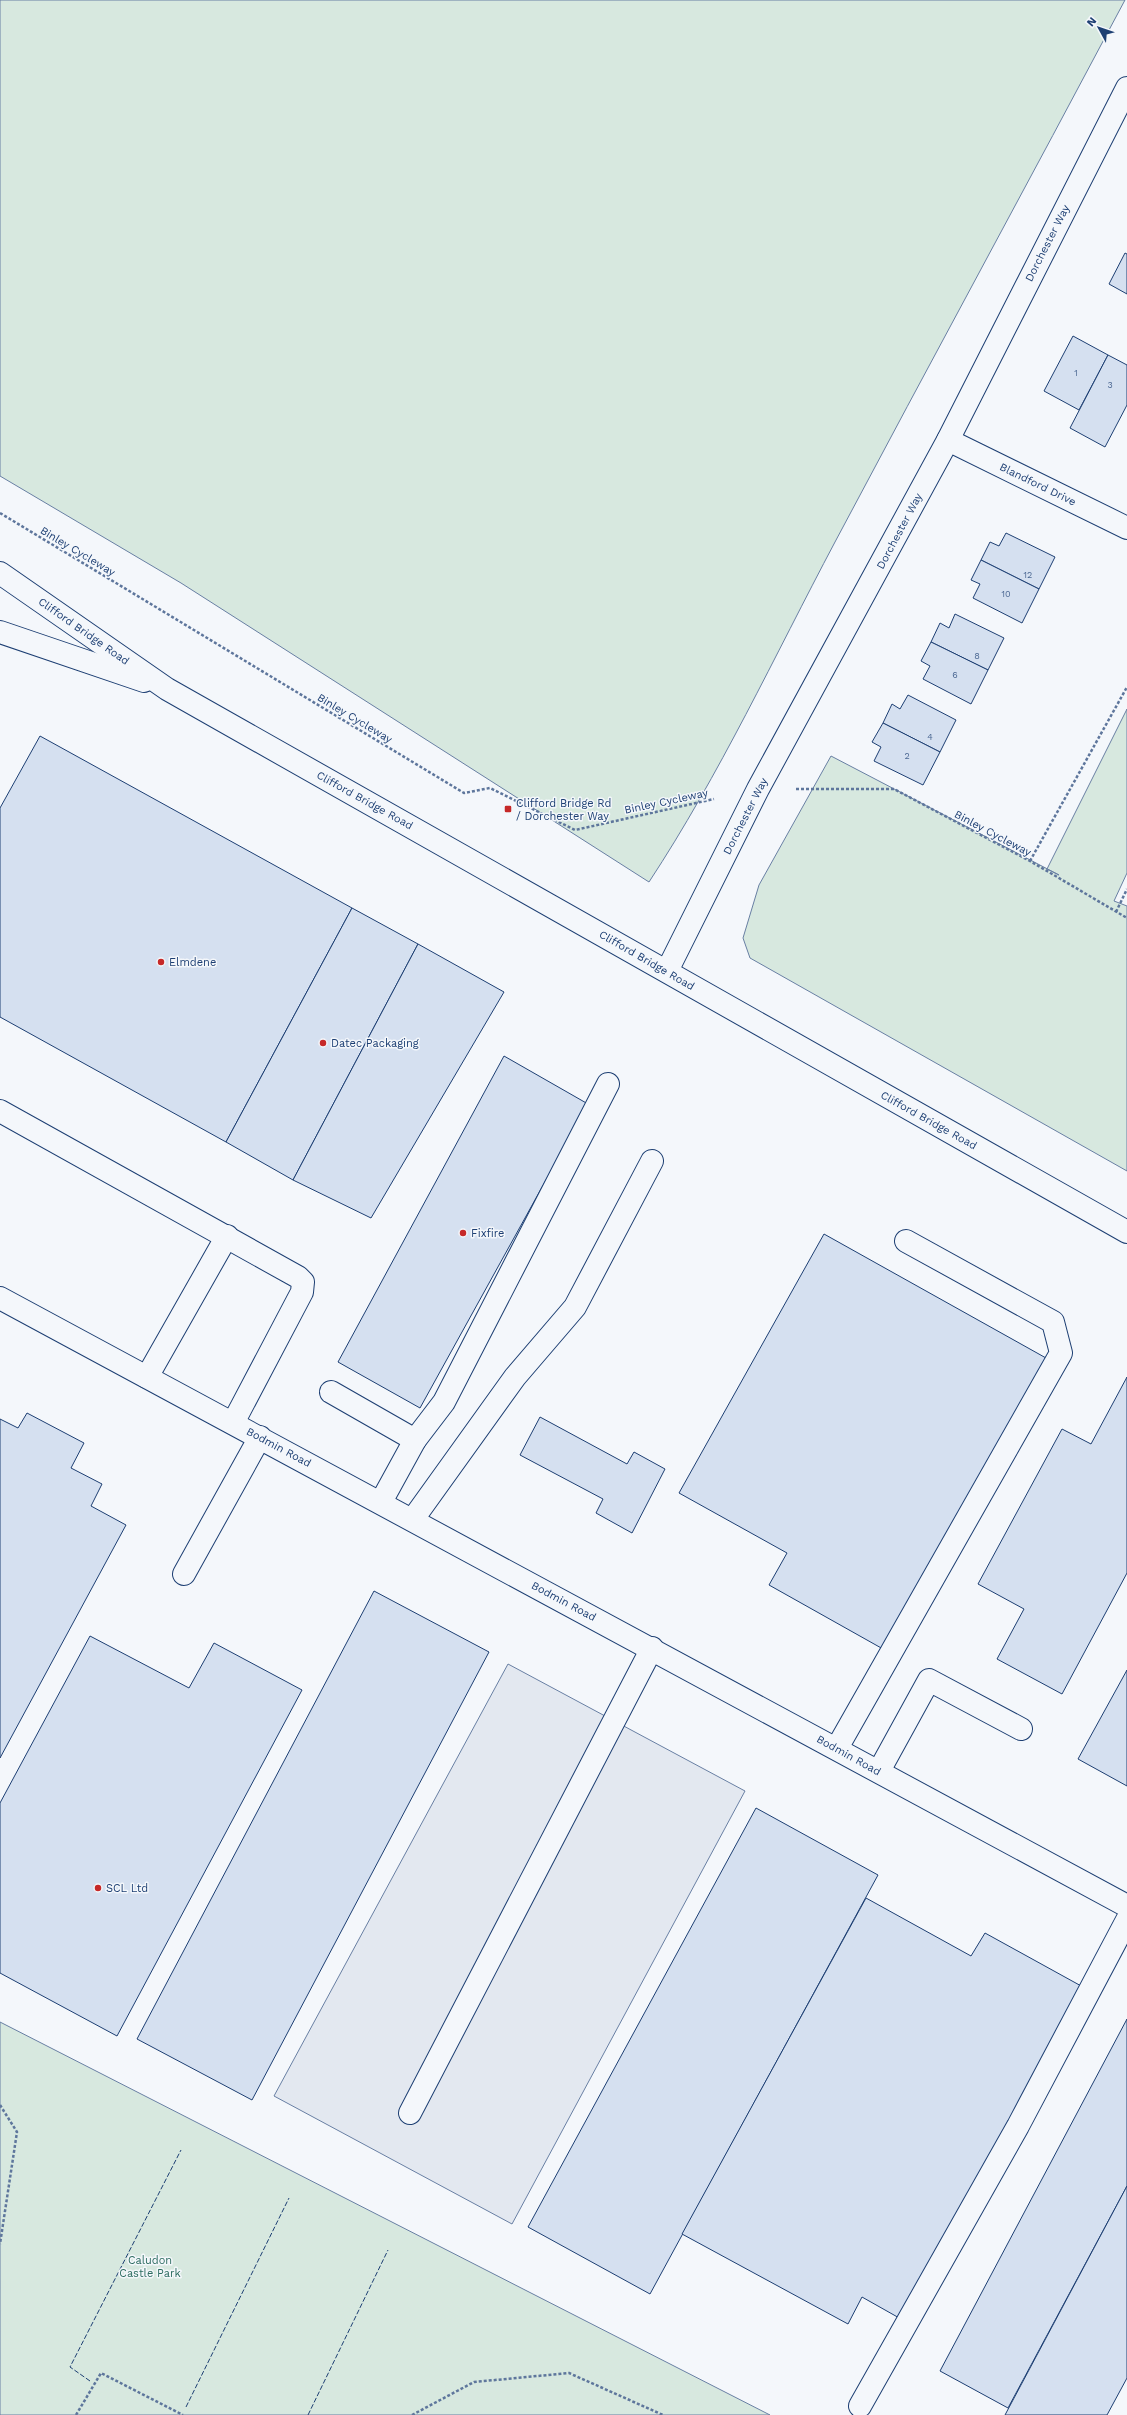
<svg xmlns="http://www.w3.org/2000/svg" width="1127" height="2415" font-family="'Work Sans',sans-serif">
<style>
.green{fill:#d7e8df;stroke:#687fa3}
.parking{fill:#e3e8f0;stroke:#687fa3}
.building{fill:#d5e0f0;stroke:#1d3f73}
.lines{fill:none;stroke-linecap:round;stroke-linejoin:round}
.minor-casing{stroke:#1d3f73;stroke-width:24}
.major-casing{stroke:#1d3f73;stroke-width:24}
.path{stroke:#5e769c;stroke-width:2.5;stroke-dasharray:3 2;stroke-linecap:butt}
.minor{stroke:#f4f7fb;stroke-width:22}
.major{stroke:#f4f7fb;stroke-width:22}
.fence{stroke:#1d3f73;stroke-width:1;stroke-dasharray:5 2;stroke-linecap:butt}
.poi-dot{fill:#c62828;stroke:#f4f7fb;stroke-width:1.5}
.labels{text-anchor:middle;stroke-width:3;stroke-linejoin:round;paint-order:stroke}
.number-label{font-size:9px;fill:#4b6792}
.street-label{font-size:11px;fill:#1d3f73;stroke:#f4f7fb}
.poi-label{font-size:11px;fill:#1d3f73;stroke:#f4f7fb;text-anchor:start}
.park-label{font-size:11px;fill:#2c6c60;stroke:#f4f7fb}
</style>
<rect width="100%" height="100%" fill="#f4f7fb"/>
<!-- green -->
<g class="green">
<path d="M0,0H1125C1029,181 931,361 835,542C774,657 720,774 649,882L181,583L0,476Z"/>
<polygon points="1127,709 1127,873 1114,901 1127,906 1127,1171 750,958 743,938 759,885 831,756 1059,875 1047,869"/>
<polygon points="0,2022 770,2415 0,2415"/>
</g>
<!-- parking -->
<polygon class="parking" points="508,1664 745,1791 512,2224 274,2096"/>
<!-- building -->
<g class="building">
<polygon points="1125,253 1127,254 1127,294 1109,284"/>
<polygon points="1073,336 1108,355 1079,410 1044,391"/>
<polygon points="1108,355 1127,365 1127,405 1105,447 1070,428"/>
<polygon points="1006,533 1055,557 1039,589 981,560 990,542 999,546"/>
<polygon points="981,560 1039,589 1022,623 973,598 980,584 971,580"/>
<polygon points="955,614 1004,638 988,670 931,642 940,623 949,628"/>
<polygon points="931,642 988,670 971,704 923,679 930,666 921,661"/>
<polygon points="908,695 956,720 940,752 883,723 892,704 900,709"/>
<polygon points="883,723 940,752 923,785 874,761 881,747 872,742"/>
<polygon points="40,736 352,908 226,1142 0,1017 0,808"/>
<polygon points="352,908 418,944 293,1180 226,1142"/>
<polygon points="418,944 504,992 371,1218 293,1180"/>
<polygon points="504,1056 588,1104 420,1408 338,1362"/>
<polygon points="824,1234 1046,1358 883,1649 769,1585 787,1553 679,1493"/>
<polygon points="1127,1377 1127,1573 1062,1694 997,1659 1024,1609 978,1584 1062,1429 1091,1444"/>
<polygon points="27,1413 84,1443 71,1468 102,1484 91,1506 126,1525 0,1758 0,1419 18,1428"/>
<polygon points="540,1417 627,1464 634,1452 665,1469 632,1533 596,1513 603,1499 520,1455"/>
<polygon points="374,1591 489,1652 252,2100 137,2039"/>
<polygon points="90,1636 189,1688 214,1643 302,1690 117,2036 0,1973 0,1803"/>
<polygon points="1127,1670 1127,1786 1078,1759"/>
<polygon points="756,1808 878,1875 650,2294 528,2227"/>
<polygon points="866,1898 971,1956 985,1933 1083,1987 901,2319 862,2297 848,2324 682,2234"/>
<polygon points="1127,2019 1127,2186 1008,2408 940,2371"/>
<polygon points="1127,2186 1127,2378 1107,2415 1005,2415"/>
</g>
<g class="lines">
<defs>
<g id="minor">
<polyline points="948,440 1127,528"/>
<polyline points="667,971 758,789 948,440 1127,88"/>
<polyline points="0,1111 298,1277 303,1282 302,1292 233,1423"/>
<polyline points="0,1298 1127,1906"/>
<polyline points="147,1377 227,1236"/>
<polyline points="331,1392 415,1440"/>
<polyline points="381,1502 415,1440 444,1402 608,1084"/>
<polyline points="413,1519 515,1377 575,1307 652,1161"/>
<polyline points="184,1574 260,1437"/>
<polyline points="837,1748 1061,1353 1053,1322 906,1241"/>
<polyline points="879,1771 929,1680 1021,1729"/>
<polyline points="410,2113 652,1648"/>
<polyline points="860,2406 1018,2126 1127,1920"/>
</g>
<g id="major">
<polyline points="0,573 167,689 1127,1232"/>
<polyline points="0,632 144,681"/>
</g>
</defs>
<!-- minor casing -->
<use href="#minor" class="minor-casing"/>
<!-- major casing -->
<use href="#major" class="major-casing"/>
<!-- path -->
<g class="path">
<polyline points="0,513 464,793 490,788 575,830 714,799"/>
<polyline points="796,789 894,789 1030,861 1127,918"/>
<polyline points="1030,861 1127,687"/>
<polyline points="1116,912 1127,889"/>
<polyline points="0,2105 17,2132 0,2244"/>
<polyline points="76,2415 101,2373 183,2415"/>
<polyline points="412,2415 474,2382 569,2373 663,2415"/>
</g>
<!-- minor -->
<use href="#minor" class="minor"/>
<!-- major -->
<use href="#major" class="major"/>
<!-- fence -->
<g class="fence">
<polyline points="90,2381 70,2367 181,2150"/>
<polyline points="186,2407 289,2198"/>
<polyline points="308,2415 388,2250"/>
</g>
</g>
<!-- markers -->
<g class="poi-dot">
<rect x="504" y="805" width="8" height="8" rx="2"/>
<circle cx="161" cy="962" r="4"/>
<circle cx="323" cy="1043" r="4"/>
<circle cx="463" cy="1233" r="4"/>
<circle cx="98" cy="1888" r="4"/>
</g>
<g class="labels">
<!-- number labels -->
<g class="number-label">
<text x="1076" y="376">1</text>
<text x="1110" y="388">3</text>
<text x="1028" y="578">12</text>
<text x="1006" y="597">10</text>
<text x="977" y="659">8</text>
<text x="955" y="678">6</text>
<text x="930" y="740">4</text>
<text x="907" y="759">2</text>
</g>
<!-- street labels -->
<g class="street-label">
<text transform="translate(1047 243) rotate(-63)" y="4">Dorchester Way</text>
<text transform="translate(1038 484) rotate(26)" y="4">Blandford Drive</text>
<text transform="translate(899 531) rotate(-62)" y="4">Dorchester Way</text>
<text transform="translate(78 551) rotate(31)" y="4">Binley Cycleway</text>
<text transform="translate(84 631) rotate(35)" y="4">Clifford Bridge Road</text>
<text transform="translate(355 718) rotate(31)" y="4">Binley Cycleway</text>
<text transform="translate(365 800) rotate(29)" y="4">Clifford Bridge Road</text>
<text transform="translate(666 801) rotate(-12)" y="4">Binley Cycleway</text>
<text transform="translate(745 816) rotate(-63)" y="4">Dorchester Way</text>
<text transform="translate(993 833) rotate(28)" y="4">Binley Cycleway</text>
<text transform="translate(647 960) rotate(30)" y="4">Clifford Bridge Road</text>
<text transform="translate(929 1120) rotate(29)" y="4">Clifford Bridge Road</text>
<text transform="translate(279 1447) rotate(28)" y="4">Bodmin Road</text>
<text transform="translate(564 1601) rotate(28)" y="4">Bodmin Road</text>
<text transform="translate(849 1755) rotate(29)" y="4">Bodmin Road</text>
</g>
<!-- poi labels -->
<g class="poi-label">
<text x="516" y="807">Clifford Bridge Rd<tspan x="516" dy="13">/ Dorchester Way</tspan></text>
<text x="169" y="966">Elmdene</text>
<text x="331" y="1047">Datec Packaging</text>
<text x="471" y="1237">Fixfire</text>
<text x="106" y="1892">SCL Ltd</text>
</g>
<!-- park labels -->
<g class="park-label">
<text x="150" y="2264">Caludon<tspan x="150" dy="13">Castle Park</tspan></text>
</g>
</g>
<!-- north arrow -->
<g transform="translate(1099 28) rotate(310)" stroke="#f4f7fb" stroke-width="3" paint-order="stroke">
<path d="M0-3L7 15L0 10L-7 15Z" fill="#1d3f73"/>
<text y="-6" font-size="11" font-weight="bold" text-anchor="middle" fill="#1d3f73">N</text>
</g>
</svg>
